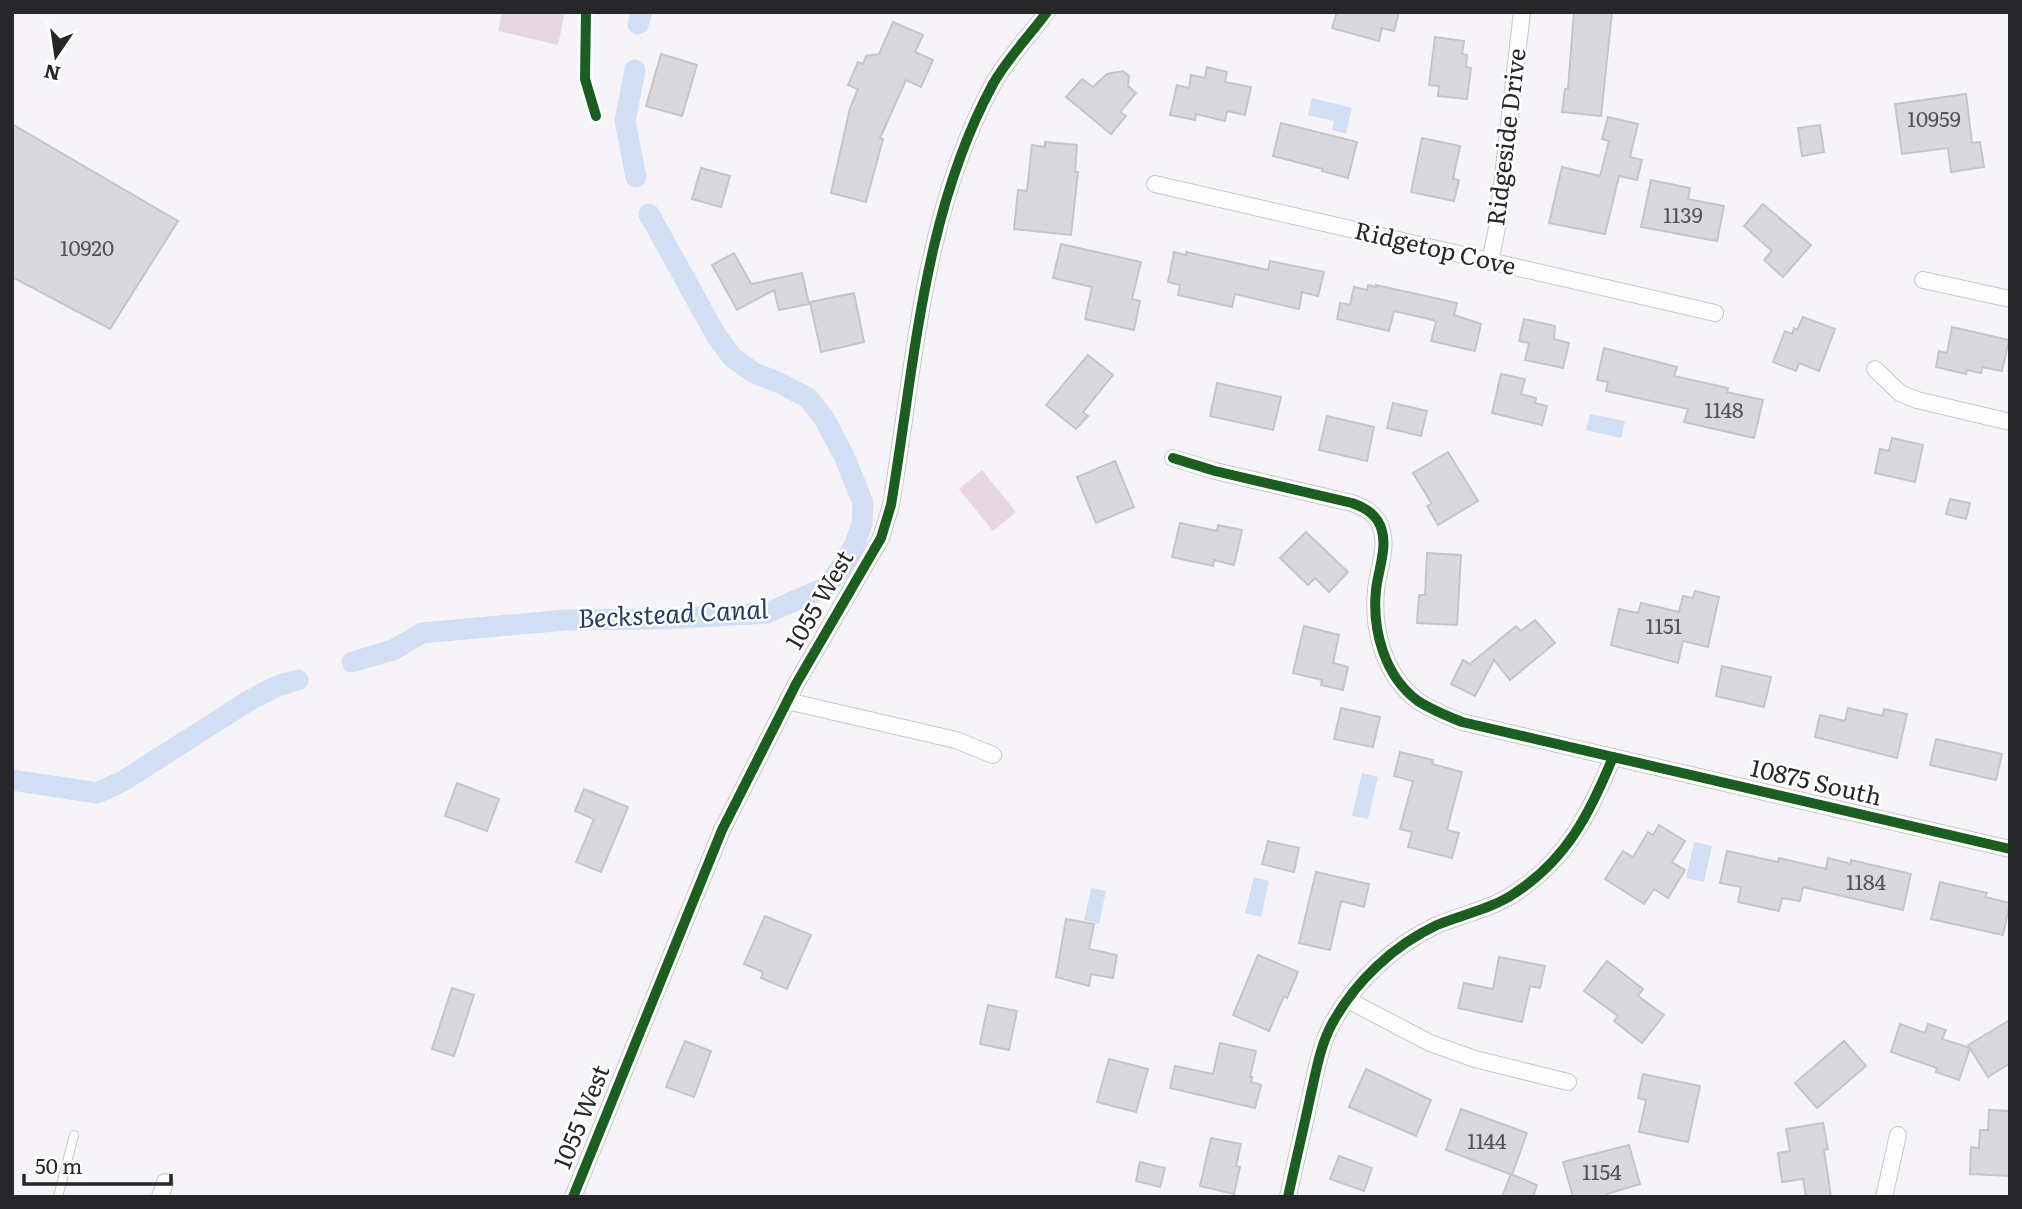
<svg xmlns="http://www.w3.org/2000/svg" width="2022" height="1209" font-family="Literata,serif">
<style>
.green{fill:#e7d5e0}
.water{fill:#d1def4}
.lines{fill:none;stroke-linecap:round;stroke-linejoin:round}
.canal{stroke:#d1def4;stroke-width:21}
.building{fill:#d9d8db;stroke:#c5c5c8;stroke-width:2}
.lane-casing{stroke:#c8c7ca;stroke-width:10}
.street-casing{stroke:#c8c7ca;stroke-width:18}
.lane{stroke:#fefdfe;stroke-width:8}
.street{stroke:#fefdfe;stroke-width:16}
.cycleway-casing{stroke:#fff;stroke-width:15}
.cycleway{stroke:#1b5e20;stroke-width:10}
.labels{text-anchor:middle;stroke-width:5;stroke-linejoin:round;paint-order:stroke}
.number-label{font-size:21px;fill:#545356}
.street-label{font-size:24px;fill:#272729;stroke:#fff}
.water-label{font-size:26px;font-style:italic;fill:#223d65;stroke:#fff}
</style>
<rect width="100%" height="100%" fill="#f6f4f8"/>
<!-- green -->
<g class="green">
<polygon points="502,12 565,12 558,45 498,31"/>
<polygon points="982,470 1016,512 993,531 959,489"/>
</g>
<!-- water -->
<g class="water">
<polygon points="1312,98 1352,108 1346,134 1332,130 1334,121 1308,115"/>
<polygon points="1590,414 1625,421 1621,438 1586,430"/>
<polygon points="1362,773 1378,777 1368,819 1352,816"/>
<polygon points="1694,842 1712,846 1704,882 1686,878"/>
<polygon points="1254,877 1269,881 1261,917 1245,913"/>
<polygon points="1091,888 1106,891 1099,924 1084,920"/>
</g>
<g class="lines">
<!-- canal -->
<g class="canal">
<polyline points="638,24 642,12"/>
<polyline points="635,70 625,121 636,177"/>
<polyline points="352,662 393,650 422,633 566,620 666,619 767,613 826,587 843,565 854,546 862,524 863,503 845,458 824,418 808,398 780,383 754,373 732,357 716,335 649,214"/>
<polyline points="12,780 97,793 123,781 250,700 277,686 298,680"/>
</g>
</g>
<!-- building -->
<g class="building">
<polygon points="1337,12 1399,12 1394,31 1382,28 1379,41 1332,28"/>
<polygon points="1574,12 1612,12 1601,116 1562,112 1565,89 1568,89"/>
<polygon points="893,22 923,35 915,52 933,60 921,87 906,80 880,138 883,139 866,202 831,193 850,108 858,89 848,85 858,62 863,64 866,56 879,54"/>
<polygon points="1435,37 1464,41 1462,54 1467,55 1466,67 1471,68 1467,99 1438,96 1439,86 1429,85"/>
<polygon points="661,54 697,65 682,116 646,106"/>
<polygon points="1207,67 1227,72 1225,82 1251,87 1245,115 1227,111 1225,121 1196,114 1195,120 1170,115 1177,85 1189,88 1191,75 1205,78"/>
<polygon points="1123,71 1129,76 1128,86 1136,93 1120,112 1126,116 1111,134 1066,97 1082,79 1093,87 1107,74"/>
<polygon points="1966,94 1972,143 1980,142 1984,167 1951,172 1948,148 1902,154 1895,104"/>
<polygon points="1608,117 1638,124 1630,157 1642,160 1637,180 1619,176 1605,234 1549,223 1562,167 1600,176 1609,141 1602,139"/>
<polygon points="1281,123 1357,142 1348,178 1322,171 1323,169 1273,156"/>
<polygon points="12,124 178,221 110,329 12,277"/>
<polygon points="1820,125 1824,152 1802,156 1798,128"/>
<polygon points="1422,138 1460,146 1453,179 1459,180 1454,201 1411,192"/>
<polygon points="1045,142 1077,145 1075,172 1078,172 1071,235 1014,229 1018,190 1027,191 1032,145 1045,147"/>
<polygon points="701,168 730,176 721,207 692,199"/>
<polygon points="1651,180 1690,188 1688,199 1724,206 1717,241 1641,227"/>
<polygon points="1763,204 1811,245 1783,277 1764,260 1772,251 1744,226"/>
<polygon points="1061,244 1141,262 1132,299 1140,301 1134,330 1085,319 1092,287 1053,278"/>
<polygon points="1174,252 1186,255 1186,252 1268,270 1270,261 1324,272 1318,296 1302,292 1299,309 1235,294 1232,307 1178,295 1180,285 1168,282"/>
<polygon points="734,253 751,284 802,273 809,304 779,310 774,290 737,310 712,265"/>
<polygon points="1368,285 1376,287 1376,285 1457,303 1454,315 1481,324 1475,351 1431,341 1436,322 1433,320 1394,311 1389,331 1337,319 1340,303 1350,305 1354,287 1367,290"/>
<polygon points="854,293 864,342 821,352 810,302"/>
<polygon points="1803,317 1835,329 1819,371 1799,363 1796,371 1773,362 1785,331 1792,334 1794,328 1797,330"/>
<polygon points="1524,319 1555,326 1554,339 1569,343 1563,368 1525,360 1529,343 1519,341"/>
<polygon points="1952,327 2009,340 2002,371 1982,367 1981,373 1967,370 1966,374 1936,367 1939,351 1947,353"/>
<polygon points="1604,348 1677,367 1674,376 1728,388 1727,392 1763,400 1754,438 1684,422 1688,409 1606,391 1608,382 1597,380"/>
<polygon points="1088,355 1113,375 1083,412 1088,416 1076,429 1046,405"/>
<polygon points="1501,374 1525,379 1521,394 1536,398 1535,403 1547,406 1542,425 1492,413"/>
<polygon points="1217,383 1281,397 1273,430 1210,416"/>
<polygon points="1393,403 1427,411 1421,436 1387,428"/>
<polygon points="1327,416 1374,427 1367,461 1319,450"/>
<polygon points="1892,438 1923,445 1915,482 1875,473 1880,449 1889,451"/>
<polygon points="1448,452 1478,501 1438,525 1427,506 1432,504 1413,473"/>
<polygon points="1115,461 1134,507 1096,523 1077,477"/>
<polygon points="1950,499 1970,503 1966,519 1946,514"/>
<polygon points="1180,523 1217,531 1218,525 1242,530 1234,565 1214,560 1213,566 1172,557"/>
<polygon points="1306,532 1348,572 1329,592 1315,578 1308,585 1280,558"/>
<polygon points="1427,553 1461,555 1457,625 1417,623 1419,595 1425,595"/>
<polygon points="1695,591 1719,597 1708,647 1683,641 1678,663 1611,645 1619,609 1638,613 1641,603 1679,612 1683,596 1693,598"/>
<polygon points="1535,620 1555,643 1510,680 1494,660 1475,696 1451,684 1463,660 1470,664 1516,626 1521,631"/>
<polygon points="1304,626 1339,635 1333,663 1348,667 1343,690 1321,685 1322,680 1293,673"/>
<polygon points="1722,666 1771,677 1764,707 1716,696"/>
<polygon points="1341,708 1380,717 1373,747 1334,739"/>
<polygon points="1848,708 1883,716 1884,709 1907,714 1897,758 1815,737 1820,715 1845,721"/>
<polygon points="1936,739 2002,754 1996,780 1930,765"/>
<polygon points="1400,752 1433,760 1432,764 1462,772 1447,830 1459,833 1452,858 1408,847 1412,832 1400,829 1413,781 1394,776"/>
<polygon points="457,783 499,799 487,831 445,816"/>
<polygon points="584,789 628,807 601,872 576,862 594,819 575,811"/>
<polygon points="1659,825 1685,841 1672,862 1685,870 1668,898 1654,889 1644,904 1605,879 1623,851 1633,857 1648,832 1653,835"/>
<polygon points="1268,841 1299,848 1294,872 1262,864"/>
<polygon points="1727,851 1778,862 1779,858 1826,869 1828,858 1851,864 1851,860 1911,874 1903,910 1803,887 1800,901 1782,898 1779,911 1738,902 1741,887 1720,883"/>
<polygon points="1316,872 1369,884 1364,907 1341,901 1330,950 1299,943"/>
<polygon points="1940,882 1987,893 1985,897 2010,903 2003,935 1931,919"/>
<polygon points="765,916 811,935 787,989 761,978 763,972 744,964"/>
<polygon points="1066,919 1094,924 1089,949 1117,955 1113,978 1091,974 1089,986 1056,977"/>
<polygon points="1258,955 1298,972 1287,998 1284,996 1269,1031 1233,1015"/>
<polygon points="1499,957 1545,966 1540,988 1530,986 1522,1022 1458,1008 1464,983 1493,989"/>
<polygon points="1607,961 1643,989 1638,996 1664,1015 1642,1043 1614,1021 1618,1016 1584,991"/>
<polygon points="452,988 474,995 454,1056 432,1049"/>
<polygon points="988,1005 1017,1011 1009,1050 980,1044"/>
<polygon points="2010,1020 2010,1063 1988,1077 1968,1045"/>
<polygon points="1900,1024 1925,1033 1928,1024 1946,1030 1942,1039 1970,1048 1959,1080 1936,1072 1937,1068 1891,1052"/>
<polygon points="685,1041 711,1051 694,1097 666,1087"/>
<polygon points="1844,1041 1866,1066 1817,1108 1795,1083"/>
<polygon points="1220,1043 1256,1051 1250,1077 1252,1077 1251,1082 1261,1085 1255,1108 1170,1088 1175,1066 1213,1074"/>
<polygon points="1109,1059 1148,1069 1136,1112 1097,1102"/>
<polygon points="1366,1069 1431,1100 1416,1136 1349,1107"/>
<polygon points="1643,1074 1700,1086 1688,1142 1639,1132 1646,1100 1638,1098"/>
<polygon points="1461,1109 1527,1133 1512,1175 1446,1150"/>
<polygon points="1989,1110 2010,1111 2010,1176 1970,1174 1971,1147 1979,1148 1980,1130 1988,1130"/>
<polygon points="1823,1123 1828,1149 1824,1150 1831,1197 1806,1197 1803,1179 1782,1182 1778,1153 1790,1151 1786,1129"/>
<polygon points="1211,1138 1241,1144 1236,1166 1240,1167 1234,1194 1200,1186"/>
<polygon points="1629,1145 1640,1184 1607,1194 1608,1197 1573,1197 1563,1162"/>
<polygon points="1339,1156 1372,1168 1364,1191 1330,1179"/>
<polygon points="1140,1162 1165,1168 1160,1187 1136,1181"/>
<polygon points="1511,1174 1537,1185 1533,1197 1502,1197"/>
</g>
<g class="lines">
<defs>
<polyline id="lane" points="58,1197 74,1135"/>
<g id="street">
<polyline points="1155,184 1715,313"/>
<polyline points="1490,262 1497,228 1522,12"/>
<polyline points="1923,280 2010,299"/>
<polyline points="1875,369 1900,393 1917,400 2010,422"/>
<path d="M1173,458L1215,471L1352,503C1366,508 1378,515 1382,531C1387,549 1378,571 1376,590C1372,629 1384,676 1418,701C1432,710 1447,716 1462,722L2010,849"/>
<polyline points="787,701 956,740 993,755"/>
<polyline points="1348,1000 1430,1043 1475,1059 1568,1082"/>
<polyline points="160,1197 165,1182"/>
<path d="M573,1197L722,830L796,684L881,538L891,505C915,363 923,213 993,84C1007,59 1030,35 1047,12"/>
<path d="M1288,1197C1295,1164 1303,1131 1310,1098C1316,1072 1320,1045 1333,1022C1356,981 1394,945 1437,925C1463,914 1492,909 1515,893C1567,859 1590,813 1613,757"/>
<polyline points="1884,1197 1898,1135"/>
</g>
</defs>
<!-- lane casing -->
<use href="#lane" class="lane-casing"/>
<!-- street casing -->
<use href="#street" class="street-casing"/>
<!-- lane -->
<use href="#lane" class="lane"/>
<!-- street -->
<use href="#street" class="street"/>
<defs>
<g id="cycleway">
<polyline points="586,12 585,79 596,116"/>
<path d="M1173,458L1215,471L1352,503C1366,508 1378,515 1382,531C1387,549 1378,571 1376,590C1372,629 1384,676 1418,701C1432,710 1447,716 1462,722L2010,849"/>
<path d="M573,1197L722,830L796,684L881,538L891,505C915,363 923,213 993,84C1007,59 1030,35 1047,12"/>
<path d="M1288,1197C1295,1164 1303,1131 1310,1098C1316,1072 1320,1045 1333,1022C1356,981 1394,945 1437,925C1463,914 1492,909 1515,893C1567,859 1590,813 1613,757"/>
</g>
</defs>
<!-- cycleway casing -->
<use href="#cycleway" class="cycleway-casing"/>
<!-- cycleway -->
<use href="#cycleway" class="cycleway"/>
</g>
<g class="labels">
<!-- number labels -->
<g class="number-label">
<text x="1934" y="127">10959</text>
<text x="1683" y="223">1139</text>
<text x="87" y="256">10920</text>
<text x="1724" y="418">1148</text>
<text x="1664" y="634">1151</text>
<text x="1866" y="890">1184</text>
<text x="1487" y="1149">1144</text>
<text x="1602" y="1180">1154</text>
</g>
<!-- street labels -->
<g class="street-label">
<text transform="translate(1507 137) rotate(-83)" y="8">Ridgeside Drive</text>
<text transform="translate(1435 249) rotate(13)" y="8">Ridgetop Cove</text>
<text transform="translate(820 600) rotate(-60)" y="8">1055 West</text>
<text transform="translate(1816 783) rotate(13)" y="8">10875 South</text>
<text transform="translate(582 1117) rotate(-68)" y="8">1055 West</text>
</g>
<!-- water labels -->
<g class="water-label">
<text transform="translate(673 614) rotate(-3)" y="9">Beckstead Canal</text>
</g>
</g>
<!-- border -->
<rect width="2022" height="1209" fill="none" stroke="#272729" stroke-width="28"/>
<!-- north arrow -->
<g transform="translate(56 56) rotate(193)" stroke="#ffffff" stroke-width="5" paint-order="stroke">
<path d="M0-5L12 26L0 18L-12 26Z" fill="#272729"/>
<text y="-10" font-size="19" font-weight="bold" text-anchor="middle" fill="#272729">N</text>
</g>
<!-- scale -->
<path d="M24 1174v10h147v-10" fill="none" stroke="#272729" stroke-width="3.5"/>
<text x="35" y="1174" font-size="21" fill="#272729" stroke="#ffffff" stroke-width="5" paint-order="stroke">50 m</text>
</svg>
